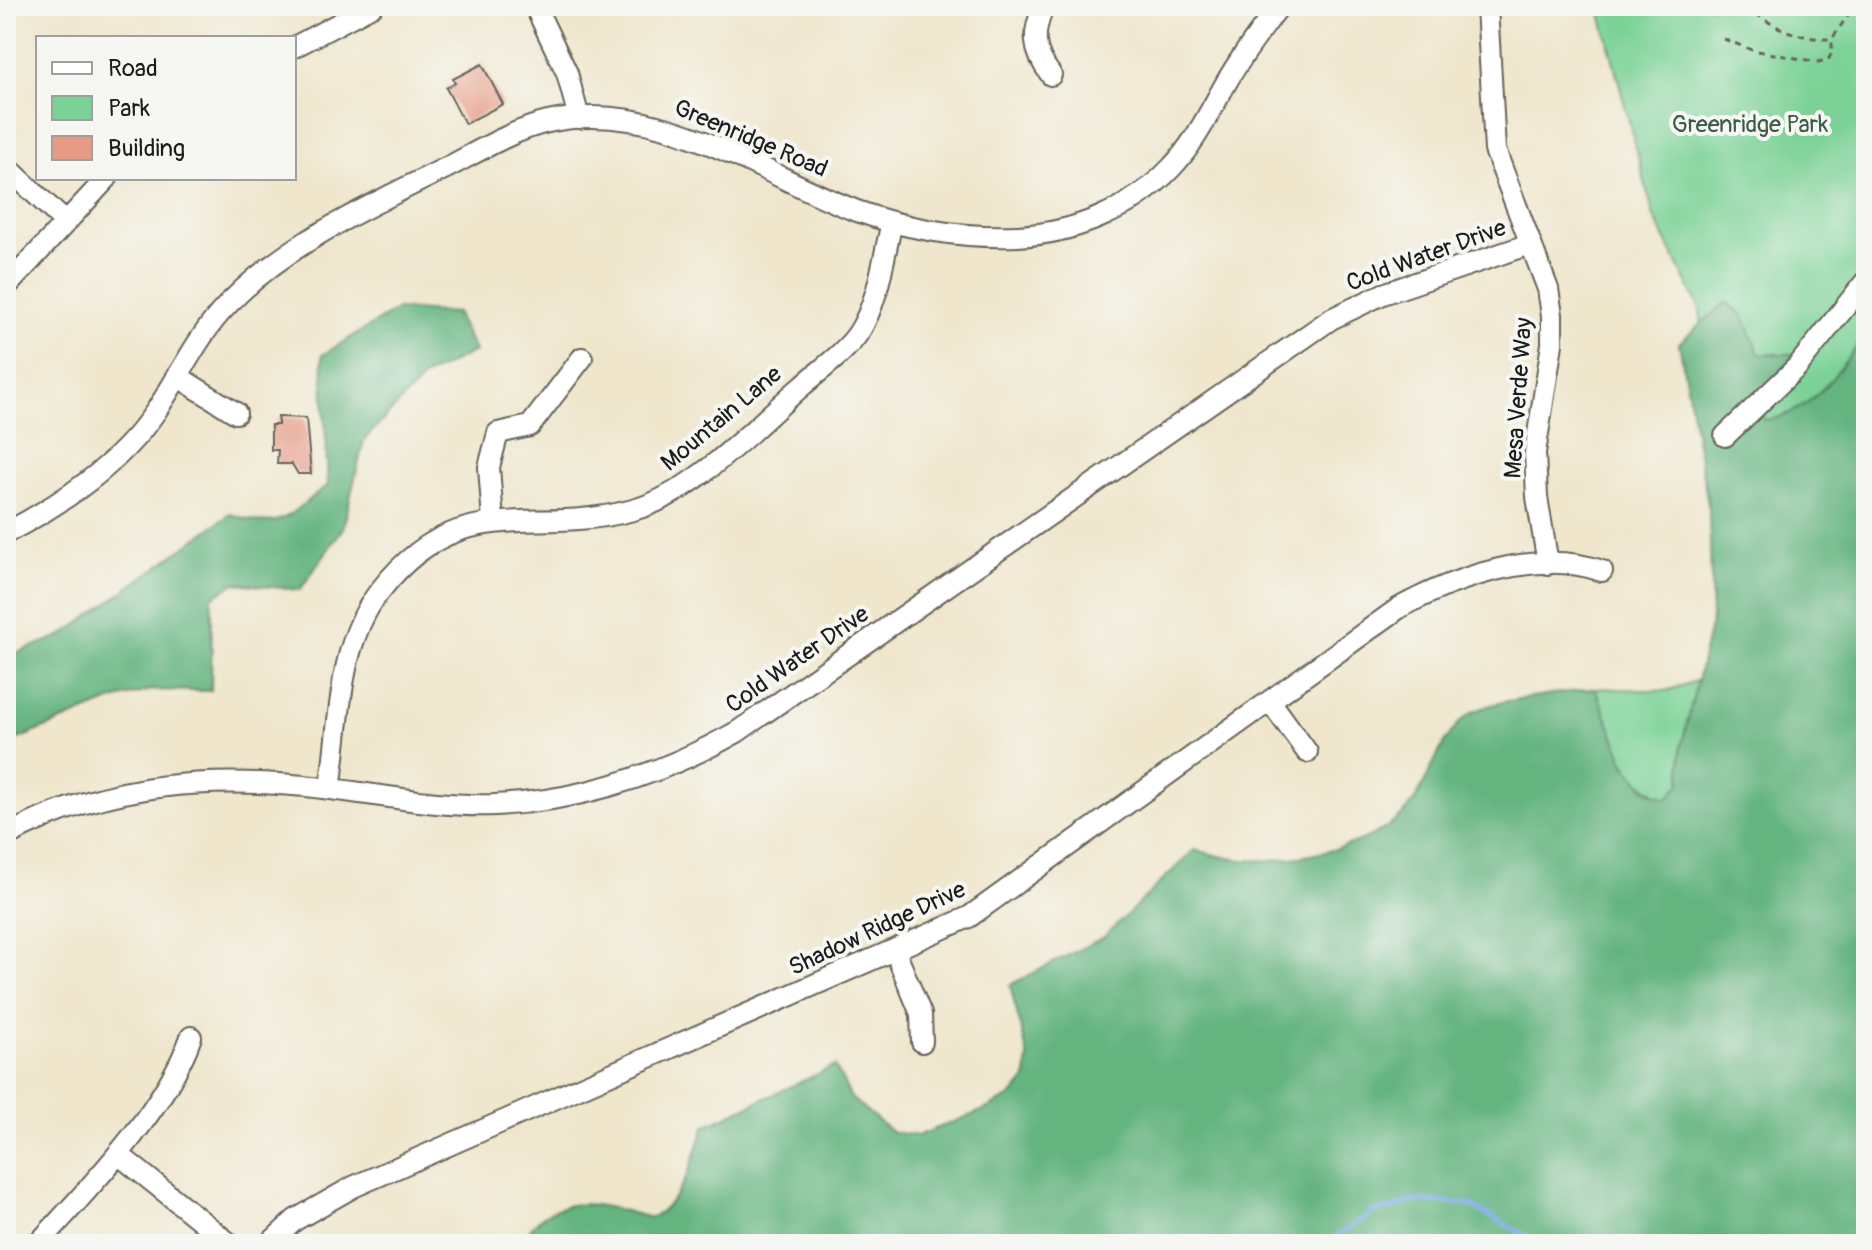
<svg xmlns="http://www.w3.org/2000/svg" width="1872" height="1250" font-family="Pangolin,sans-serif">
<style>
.green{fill:#7bd296;stroke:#4c7759;stroke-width:2}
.forest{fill:#64b47f;stroke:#40684e;stroke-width:2}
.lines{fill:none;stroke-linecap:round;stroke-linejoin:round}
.stream{stroke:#7aa8e3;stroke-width:5}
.building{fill:#e79a84}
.minor-casing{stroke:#66635a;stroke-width:24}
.path{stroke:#66635a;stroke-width:3;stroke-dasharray:6 6;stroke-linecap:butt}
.minor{stroke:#fff;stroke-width:20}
.labels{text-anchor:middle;stroke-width:8;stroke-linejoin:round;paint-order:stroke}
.park-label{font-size:24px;fill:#3d5c47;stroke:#f6f6f2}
.street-label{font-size:24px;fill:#1c1c1c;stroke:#f6f6f2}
</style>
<rect width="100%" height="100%" fill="#f6f6f2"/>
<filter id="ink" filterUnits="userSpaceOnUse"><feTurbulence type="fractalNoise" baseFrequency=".0125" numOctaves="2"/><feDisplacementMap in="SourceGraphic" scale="16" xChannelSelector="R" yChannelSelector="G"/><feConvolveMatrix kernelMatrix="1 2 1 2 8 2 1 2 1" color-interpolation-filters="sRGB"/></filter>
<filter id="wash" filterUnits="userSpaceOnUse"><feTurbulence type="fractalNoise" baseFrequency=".006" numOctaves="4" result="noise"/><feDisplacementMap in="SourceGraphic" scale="32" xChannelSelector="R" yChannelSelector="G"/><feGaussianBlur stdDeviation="1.8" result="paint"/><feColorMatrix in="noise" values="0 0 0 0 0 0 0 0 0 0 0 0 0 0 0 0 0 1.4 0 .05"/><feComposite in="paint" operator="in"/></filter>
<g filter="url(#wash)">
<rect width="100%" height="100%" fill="#efe6cc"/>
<!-- green -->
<g class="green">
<polygon points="1599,6 1866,6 1866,366 1787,450 1705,361 1700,309 1654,217"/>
<path d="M1699,680L1681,748V783L1668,798C1622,785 1609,730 1595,688L1666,691Z"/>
</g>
<!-- forest -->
<g class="forest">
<path d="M1863,286L1866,287V1244H1432L1397,1241L1389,1244H520C552,1187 598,1204 652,1218C685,1198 692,1161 705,1126L835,1066L851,1098L892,1132L917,1136L982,1111L1013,1095L1026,1079L1028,1056L1010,985L1104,937L1194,850C1209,853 1226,859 1242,860C1292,864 1385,846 1414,801C1432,773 1441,734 1470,714C1493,698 1564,694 1595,688L1625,764L1647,791L1668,798L1681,783V748L1712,618L1709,509L1679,343L1726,302L1743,315L1759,354H1793L1786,375L1766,394L1764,420C1811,416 1840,369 1866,333L1861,308Z"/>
<path d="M398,309L456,313L475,351L425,376L364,440L343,528L300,590L235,583L212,597L211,691L152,690L113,700L6,744V657L63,635L230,514C284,533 286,516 328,485L322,355Z"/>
</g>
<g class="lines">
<!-- stream -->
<polyline class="stream" points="1325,1244 1372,1213 1418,1201 1468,1204 1541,1244"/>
</g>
<g id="blocks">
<!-- building -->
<g class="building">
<polygon points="482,64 503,104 465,124 446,88 455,83 453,79"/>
<polygon points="278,417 306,418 311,474 298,474 292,464 277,464 278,450 271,450 271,425 278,425"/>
</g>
</g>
</g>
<g filter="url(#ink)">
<use href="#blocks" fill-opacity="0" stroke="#66635a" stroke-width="2"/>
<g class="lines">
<defs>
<g id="minor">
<polyline points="535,6 567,73 579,118"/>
<path d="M1044,6C1032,33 1032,50 1051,75"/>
<polyline points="1487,6 1495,150 1548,289 1552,315 1552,344 1535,453 1537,497 1548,564"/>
<polyline points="294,47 372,6"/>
<polyline points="6,166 65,222"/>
<polyline points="6,287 107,178"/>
<polyline points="177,376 236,413"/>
<polyline points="1725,436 1797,367 1866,281"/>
<polyline points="493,521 489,467 498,433 530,426 582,358"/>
<path d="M6,533C63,503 119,465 156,411C178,379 194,343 220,313C279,246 369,206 448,167C481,150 513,130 548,122C659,96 758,174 857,211C907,229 964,238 1018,236C1075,233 1131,210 1171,168C1195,143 1209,113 1226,83C1241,56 1261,31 1279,6"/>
<polyline points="1270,701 1307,752"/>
<path d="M330,789C340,725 337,646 379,592C459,488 531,538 633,510C694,494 754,427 802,386C820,370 846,352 859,332C879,300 883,259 892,222"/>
<path d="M6,836C109,780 217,775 331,789C385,796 440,807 495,805C581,801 662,774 737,732L1331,319L1383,294L1530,244"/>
<polyline points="895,951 921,1014 922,1042"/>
<polyline points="118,1154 230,1244"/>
<path d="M38,1244C90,1187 165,1110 191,1037"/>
<path d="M269,1244L295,1220L353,1187L969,917L1399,608C1456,577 1539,548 1602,571"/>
</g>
</defs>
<!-- minor casing -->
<use href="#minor" class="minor-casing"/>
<!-- path -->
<g class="path">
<path d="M1747,6C1769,27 1802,40 1832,39L1854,6"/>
<polyline points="1724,39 1752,50 1818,62 1828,60 1832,53 1832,39"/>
</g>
<!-- minor -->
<use href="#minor" class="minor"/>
</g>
</g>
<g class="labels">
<!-- park labels -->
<g class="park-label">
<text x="1750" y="132">Greenridge Park</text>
</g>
<!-- street labels -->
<g class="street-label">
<text transform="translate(751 138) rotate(23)" y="8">Greenridge Road</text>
<text transform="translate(1426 255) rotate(-20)" y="8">Cold Water Drive</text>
<text transform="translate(1518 398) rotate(-86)" y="8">Mesa Verde Way</text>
<text transform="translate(721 418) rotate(-40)" y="8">Mountain Lane</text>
<text transform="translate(797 659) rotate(-35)" y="8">Cold Water Drive</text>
<text transform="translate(877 928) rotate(-25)" y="8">Shadow Ridge Drive</text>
</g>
</g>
<!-- margin -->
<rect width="1872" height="1250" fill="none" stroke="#f6f6f2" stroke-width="32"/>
<!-- legend -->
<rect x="36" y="36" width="260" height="144" fill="#f6f6f2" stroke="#9f9f9c" stroke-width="2"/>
<rect x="52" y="62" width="40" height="12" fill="#ffffff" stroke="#9f9f9c" stroke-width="2"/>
<text x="108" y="76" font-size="24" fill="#1c1c1c">Road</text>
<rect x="52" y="96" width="40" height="24" fill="#7bd296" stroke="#9f9f9c" stroke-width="2"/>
<text x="108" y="116" font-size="24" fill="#1c1c1c">Park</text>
<rect x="52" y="136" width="40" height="24" fill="#e79a84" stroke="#9f9f9c" stroke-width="2"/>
<text x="108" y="156" font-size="24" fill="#1c1c1c">Building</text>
</svg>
